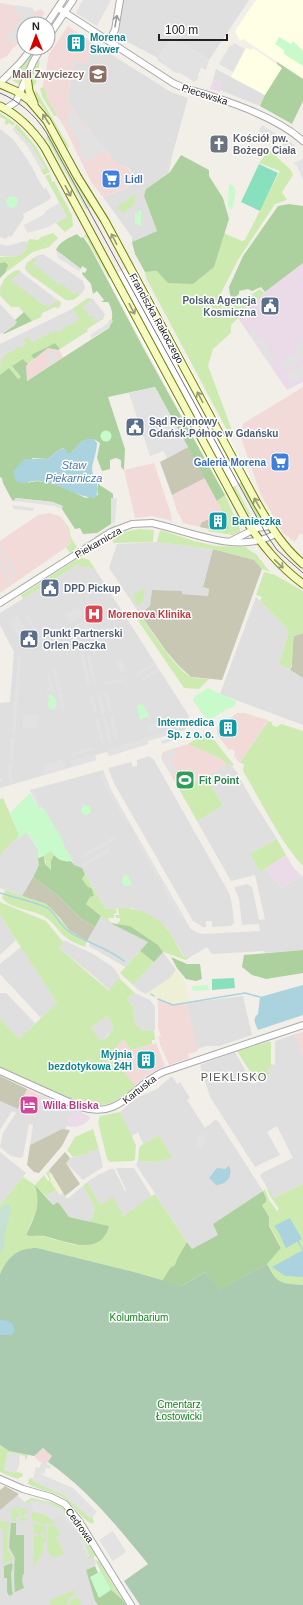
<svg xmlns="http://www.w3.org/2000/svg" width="303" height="1605" font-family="Helvetica,sans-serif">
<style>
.residential{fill:#e0dfdf}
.commercial{fill:#f2dad9}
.industrial{fill:#ebdbe8}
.education{fill:#ffffe5}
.construction{fill:#c7c7b4}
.farmland{fill:#eef0d5}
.grass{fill:#cdebb0;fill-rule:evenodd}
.forest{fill:#add19e}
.wetland{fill:#c6e0d4}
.cemetery{fill:#aacbaf}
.park{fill:#c8facc}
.pitch{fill:#88e0be}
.parking{fill:#e2e2e2}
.water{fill:#aad3df}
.pier{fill:#fff}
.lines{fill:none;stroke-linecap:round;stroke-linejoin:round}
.stream{stroke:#aad3df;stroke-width:1.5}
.tertiary-casing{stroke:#a9a9a9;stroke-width:8}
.secondary-casing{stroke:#707d05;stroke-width:9}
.tertiary{stroke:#fff;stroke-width:6}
.secondary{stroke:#f7fabf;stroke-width:7}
.tram{stroke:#707070;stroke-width:1}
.oneway{stroke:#9c9c9c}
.oneway2{stroke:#979978}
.labels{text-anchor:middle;stroke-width:3;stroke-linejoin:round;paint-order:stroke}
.culture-label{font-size:10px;font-weight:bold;fill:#0d838f;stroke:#fff;text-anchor:start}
.education-label{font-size:10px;font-weight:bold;fill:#785e54;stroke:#fff;text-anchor:end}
.street-label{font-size:10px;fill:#222;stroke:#fff}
.worship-label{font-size:10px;font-weight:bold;fill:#5b616d;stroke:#fff;text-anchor:start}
.shop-label{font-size:10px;font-weight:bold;fill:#366cbe;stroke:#fff;text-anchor:start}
.service-label{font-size:10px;font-weight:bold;fill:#4e5e75;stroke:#fff;text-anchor:start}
.health-label{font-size:10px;font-weight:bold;fill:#be3a42;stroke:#fff;text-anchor:start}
.leisure-label{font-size:10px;font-weight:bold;fill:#27864d;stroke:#fff;text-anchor:start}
.hotel-label{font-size:10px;font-weight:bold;fill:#b23c85;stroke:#fff;text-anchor:start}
.park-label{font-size:10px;fill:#0c8416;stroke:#fff}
.water-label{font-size:11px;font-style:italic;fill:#4a7aab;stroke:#fff}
.neighbourhood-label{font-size:11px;letter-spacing:1px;fill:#555;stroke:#fff}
</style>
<rect width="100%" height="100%" fill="#f2efe9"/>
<!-- residential -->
<g class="residential">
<polygon points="123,0 249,0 209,60 172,36 158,58 120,38 118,27"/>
<polygon points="93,43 171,92 188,98 172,156 169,172 146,189 144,196 157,231 132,242 132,237 103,197 122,190 137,182 129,168 118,165 67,102 74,61 87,64"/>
<polygon points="216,69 265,95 260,106 220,90 222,83 213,80"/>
<polygon points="0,129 13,139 31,165 40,183 44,189 46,188 51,197 49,200 23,214 24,218 11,237 8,236 6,239 0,237"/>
<polygon points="24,241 28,242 25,251 19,256 0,256 0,244 8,246"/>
<polygon points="43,254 83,281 85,288 83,292 73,300 66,300 28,273 25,269 26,264 36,256"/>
<polygon points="18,270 59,301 61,303 60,307 58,308 55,307 42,313 41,317 32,321 19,307 11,307 0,295 0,287 4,280 15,271"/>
<polygon points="88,298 93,299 105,314 103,319 63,340 47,346 0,375 0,344 74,308"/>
<polygon points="0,304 17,322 14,326 0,334"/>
<polygon points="157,542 213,549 203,587 209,589 208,596 182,594 182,591 154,590 152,590 150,606 140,614 109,568 117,544"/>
<polygon points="77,565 95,569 189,716 185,730 148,741 148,744 109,756 107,752 95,755 96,760 0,788 0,782 3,778 0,780 0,703 10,702 14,652 0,625 0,613"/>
<polygon points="256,597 289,631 279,664 303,678 303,725 220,694"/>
<polygon points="149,756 154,760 229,893 232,904 234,923 231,926 212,927 212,921 206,921 206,927 203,927 193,921 115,785 108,768 131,762 133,767 137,766 137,760"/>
<polygon points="229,763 236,771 251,798 277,839 250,854 260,872 266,868 281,888 302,876 303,877 303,950 265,953 264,951 212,954 207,947 190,957 185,958 167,928 150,915 132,908 109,909 105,908 82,868 75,866 72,863 73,862 42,807 32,795 30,790 103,770 112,792 190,928 196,932 203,934 260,931 259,924 242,925 239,899 235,889 235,887 247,884 252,887 259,920 265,919 255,875 231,881 197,821 223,806 206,776"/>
<polygon points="27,832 38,850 39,865 22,896 0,888 0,856 9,845"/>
<polygon points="0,915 16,940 0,955"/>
<polygon points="101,916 110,923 148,942 125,967 89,946 90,943 87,941"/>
<polygon points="64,940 93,954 113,967 120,977 110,991 95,977 59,948"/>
<polygon points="21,947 57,1003 41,1018 0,974 0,964"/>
<polygon points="163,952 176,970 170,978 146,994 138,990 133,985"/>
<polygon points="0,993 6,993 35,1023 19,1040 0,1019"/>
<polygon points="135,993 150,1000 155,1007 155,1030 143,1031 135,1024 133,1007 127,999"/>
<polygon points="243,996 252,1035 220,1046 206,1046 197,1049 186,1003"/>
<polygon points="107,1016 112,1023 113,1029 101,1042 91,1028"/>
<polygon points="295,1034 303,1056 303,1184 274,1198 260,1176 262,1173 293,1158 277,1126 267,1132 280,1155 255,1167 210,1097 200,1065 235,1052 253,1084 270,1074 267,1069 275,1064 275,1041"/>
<polygon points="172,1076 177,1084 180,1082 190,1098 187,1100 205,1128 215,1120 218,1121 263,1191 213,1224 219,1235 192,1249 136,1165 138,1161 156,1162 173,1158 159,1135 143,1144 138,1132 131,1137 120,1112 134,1099 157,1089"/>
<polygon points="43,1096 79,1111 68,1118 71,1127 66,1126 66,1130 62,1129 30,1145 33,1125 29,1124 23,1156 21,1158 11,1156 0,1147 3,1133 16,1113 12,1111 0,1130 0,1101 35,1117"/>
<polygon points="99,1149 103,1167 83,1180 66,1163 70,1158 88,1154 87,1151"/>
<polygon points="0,1152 26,1173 0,1205"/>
<polygon points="116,1168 134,1168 152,1197 123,1216 100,1205 87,1182 101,1173 101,1174 110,1169 114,1169 125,1191 126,1190"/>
<polygon points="83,1186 95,1207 91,1222 69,1217 58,1202 53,1205 46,1196 56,1190 60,1194 63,1193 67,1199"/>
<polygon points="17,1495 27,1504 33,1500 48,1503 76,1525 95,1560 96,1565 86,1570 95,1601 98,1605 0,1605 0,1510"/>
</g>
<!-- commercial -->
<g class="commercial">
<polygon points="0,3 32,8 35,12 40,9 45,13 36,24 24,24 24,38 12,49 7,56 0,59"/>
<polygon points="68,26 93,43 87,64 74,61 67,102 118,165 128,168 137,182 121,190 103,197 91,182 65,128 49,104 44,91 43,85 49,54"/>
<polygon points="48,348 60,351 63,358 26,381 26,366"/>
<polygon points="303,387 303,535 300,533 295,542 283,533 261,495 239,432 244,423"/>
<polygon points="154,463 171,514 172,521 152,516 135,518 124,470"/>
<polygon points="205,478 223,512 201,523 200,527 183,523 179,514 178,514 172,495"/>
<polygon points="49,513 60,516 68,529 71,544 0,593 0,541 38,515"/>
<polygon points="237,713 244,713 268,720 240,763 234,756 235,752 232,749 229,750 217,734 217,727"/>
<polygon points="188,744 220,758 227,765 180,791 161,758 163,752"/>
<polygon points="158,999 169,1004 186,1003 198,1051 188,1054 189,1058 169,1065 168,1062 161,1047 158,1037 161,1036 158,1028"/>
<polygon points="303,1032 303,1056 295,1034"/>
<polygon points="123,1039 131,1050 156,1043 165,1066 149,1074 134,1086 110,1054"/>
<polygon points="27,1089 43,1096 35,1117 18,1109"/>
<polygon points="43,1448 52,1456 47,1464 38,1461 34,1456"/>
</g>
<!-- industrial -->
<g class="industrial">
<polygon points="213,80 222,83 220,92 210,89"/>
<polygon points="303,263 303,382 287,390 238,318 264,293"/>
<polygon points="286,855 293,867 302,876 281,888 266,868"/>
<polygon points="79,1111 89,1116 90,1119 84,1124 76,1127 71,1127 68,1118"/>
</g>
<!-- education -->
<g class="education">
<polygon points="256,0 303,0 303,79 243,39 240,41 235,31"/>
<polygon points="246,48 251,50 253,48 282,68 265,95 231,77"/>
</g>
<!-- construction -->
<g class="construction">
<polygon points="188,447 205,478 172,495 160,462"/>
<polygon points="224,511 228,516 229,529 218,531 200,527 201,523"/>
<polygon points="213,549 255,560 262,569 222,680 191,677 179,666 166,651 140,614 150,606 152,590 154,590 182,591 182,594 208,596 209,589 203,587"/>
<polygon points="303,633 303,678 290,670 292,666 291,648 294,636"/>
<polygon points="33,877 56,894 79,917 95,927 87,941 69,930 60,918 46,904 22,896"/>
<polygon points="0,1076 27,1089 18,1109 0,1101"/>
<polygon points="62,1129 70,1130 62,1146 39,1173 34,1172 27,1165 30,1145"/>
<polygon points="65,1152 70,1158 66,1163 80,1184 65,1196 49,1170"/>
<polygon points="5,1486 19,1494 0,1510 0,1490"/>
</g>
<!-- farmland -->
<g class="farmland">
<polygon points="176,970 185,982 190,1003 169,1004 146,994 170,978"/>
<polygon points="51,1173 63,1193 60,1195 50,1181 51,1180 49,1174"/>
</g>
<!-- grass -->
<g class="grass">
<polygon points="35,48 37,48 20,85 9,78"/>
<polygon points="37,60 40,61 36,83 31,89 31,75"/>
<polygon points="43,87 46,90 47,99 57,115 54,116 42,96 40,88"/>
<polygon points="35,92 37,92 69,147 66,146 52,120 32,93"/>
<polygon points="0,113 15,123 13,126 9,123 7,125 4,123 6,120 0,117"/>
<polygon points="17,124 36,147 50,172 44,175 41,170 45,168 31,145 14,127"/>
<polygon points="50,135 91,205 90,209 49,136"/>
<polygon points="48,136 87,208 86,209 46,137"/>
<polygon points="44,138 45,138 84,210"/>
<polygon points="269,150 291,170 293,175 282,192 287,200 275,204 238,260 219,297 222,308 236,302 240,307 253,296 252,294 260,289 264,293 231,325 231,333 213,349 208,366 232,430 228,432 146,278 145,272 214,267 224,233 242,241 245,240 280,171 259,163"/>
<polygon points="50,174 52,182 54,181 72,215 73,226 65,232 56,223 67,217 45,176"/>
<polygon points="135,194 135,204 123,213 116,208"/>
<polygon points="53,233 58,238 49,247 33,252 5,273 5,262 0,263 0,257 19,256 25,251 29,239 38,240 41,237"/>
<polygon points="88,233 112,276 109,278 88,241 89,240 84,236"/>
<polygon points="34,258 36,260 33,263 35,267 36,266 57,283 56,284 58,286 61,283 74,294 77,292 80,295 73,300 66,300 31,275 25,267 28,262"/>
<path d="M18,270L21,271L11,280L13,284L14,283L16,286L18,285L20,289L21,288L28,293L29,297L31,295L44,306L47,304L50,307L58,300L61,303L58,308L55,307L42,313L41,317L32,321L19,307H11L0,295C0,284 6,273 18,270Z"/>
<path d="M88,298L92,299L82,307L86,311L89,317L93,316L95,318L93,319L97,322L102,318L103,319L87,329L88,331L60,349L55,343L31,355L34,359L28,364L23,359L12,366L21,377L17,379L0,375C0,350 6,358 18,347L21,348L26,343L24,340L28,337L32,343L35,342L39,338L40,339L43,336H46L50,332L51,333L55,331L59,332L70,324H73L80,319L72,309Z"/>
<polygon points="242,482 264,522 264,524 261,524 239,483"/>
<polygon points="235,486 256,525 255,525 233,487"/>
<polygon points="225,495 240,529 240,532 233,535 207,531 211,529 218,531 228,529 228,516 224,511 223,512 217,501"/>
<polygon points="60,515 69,528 71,538 77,547 70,553 66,547 71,544 68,529"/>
<polygon points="139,529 154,530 153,542 113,543 112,538 124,532"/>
<polygon points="161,530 194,541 216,546 246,547 249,550 256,554 270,572 262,569 254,560 213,549 157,542 159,533"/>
<polygon points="80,557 89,560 95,569 77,565 23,599 21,595"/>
<path d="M264,572L275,575L303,591V633L294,636C292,647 294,660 290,670L279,664L289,631L260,601L262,597L256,595Z"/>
<polygon points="145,587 143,602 138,606 132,596"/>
<path d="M140,614C150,629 176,670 191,677C195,679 204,678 209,679L199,689L184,688L139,622L138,619Z"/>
<path d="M268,721L272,722V725L277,727L281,724L303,731V866C280,842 261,801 243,771L244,764L240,763Z"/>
<polygon points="204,734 211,736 234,765 232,766 229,763 227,765 220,758 188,744"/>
<polygon points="206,776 223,806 197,821 180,791"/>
<polygon points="3,798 18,832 18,838 9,845 0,856 0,799"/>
<polygon points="277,839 286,855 260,872 250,854"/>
<path d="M51,851L54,855L51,866L52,870C44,867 47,862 44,856L47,852Z"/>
<path d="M85,874L105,908L109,909H116L117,913L114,914V918H108L110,922L116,924L120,921V918H116L115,915H119L118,908C138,907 156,915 168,930C174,938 178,949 184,957H190L186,960L163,952L158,945L130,926L110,923L86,904L90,897L94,896L92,889L87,886L82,879Z"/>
<path d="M5,890L46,904L51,908L69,930L87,941L85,947C77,944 69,941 63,935C57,929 52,921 45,917C32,909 12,910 2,898Z"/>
<path d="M0,902L46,921L63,942L59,948L109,991L119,978L135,993L127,999L133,1007L135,1024L143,1031L154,1030L155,1040H152V1044L131,1050L123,1039L110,1054L135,1086C125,1095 114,1104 101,1105C77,1107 23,1078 0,1067V1019L19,1039L57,1003L0,915ZM107,1016L112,1023L113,1029L107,1037L101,1041L91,1028Z"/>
<polygon points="140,951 154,962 133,985 120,973"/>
<polygon points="268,1042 271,1042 271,1064 274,1065 267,1069 270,1074 256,1081 237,1051"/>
<polygon points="120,1112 136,1145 135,1159 133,1161 110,1162 107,1159 98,1122 100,1116"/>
<polygon points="93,1129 99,1149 88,1151 88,1154 73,1157 67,1150 75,1137"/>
<polygon points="159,1135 173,1158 156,1162 138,1161 139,1148 140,1146"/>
<path d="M49,1170L51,1173L49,1174L51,1180L50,1181L56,1190L46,1196L36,1186C41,1207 34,1215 26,1234L27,1236H42L75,1245L109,1226L91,1222L95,1207L83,1186L87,1182L100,1205L113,1197L123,1216L155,1194L187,1242L177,1259L175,1266L170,1268L162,1281L134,1272L37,1248C20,1248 7,1259 0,1274V1205L23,1177L35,1185L44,1175L48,1181L50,1180L46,1173Z"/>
<path d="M303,1184V1285C281,1283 278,1285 267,1264L281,1247L269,1225V1217L262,1205L266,1202V1198L263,1191L265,1189L269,1200L277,1211L279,1209L269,1194L266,1185L274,1198Z"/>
<polygon points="0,1445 9,1451 28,1455 26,1460 25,1459 25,1456 8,1452 4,1470 16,1473 17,1472 22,1473 23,1476 17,1479 0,1472"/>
<path d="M31,1478L33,1479V1481L64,1495L90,1518L92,1516L94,1522L92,1524C81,1519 74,1505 64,1498C53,1491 39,1490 28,1484L29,1479Z"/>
<path d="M31,1498C54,1503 63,1502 76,1525L60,1509L33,1500L27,1504L25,1502Z"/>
<polygon points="17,1506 18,1506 16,1509 20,1516 16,1517 16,1521 11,1521 11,1510"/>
<polygon points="21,1508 27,1510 28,1513 24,1514 24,1518 28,1518 28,1520 17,1521 22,1517 21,1513 17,1510"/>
<polygon points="32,1512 44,1514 54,1521 52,1524 42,1524 32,1520"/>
<polygon points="0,1520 2,1522 9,1522 7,1549 13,1558 11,1561 3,1564 3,1529 0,1529"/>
<polygon points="32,1523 46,1526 46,1541 43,1543 43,1552 33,1569 34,1536 41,1536 43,1538 44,1537 44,1532 40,1532 41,1535 34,1534 34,1526 32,1525"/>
<polygon points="55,1525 60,1535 56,1537 64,1554 53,1558 47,1550 48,1526"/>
<polygon points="80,1536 83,1536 96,1556 88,1559 87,1558 90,1556 83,1539 79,1539"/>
<polygon points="95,1560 99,1561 122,1599 111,1590"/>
<polygon points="74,1590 76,1594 69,1598 67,1605 51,1605 49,1600"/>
<polygon points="78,1597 81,1605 69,1605 71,1600"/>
</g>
<!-- forest -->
<g class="forest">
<polygon points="277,62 303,79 303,101 292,124 260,106 265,95 282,68 277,64"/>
<polygon points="181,155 209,170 209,176 223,198 229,219 214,267 193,284 168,283 157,271 145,272 135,254 132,242 157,231 144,196 146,189 170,172"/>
<polygon points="289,204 303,206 303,263 265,292 261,287 252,291 248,289 239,291 239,294 234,298 230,295 229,287 243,256 278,206"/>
<path d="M77,234L81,238L83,237L90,247L145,351L225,495L217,501L155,387L108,397L125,449L124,470L121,467V460L116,458L110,460V469L102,471L97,458L100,443L94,439L82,441L71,453H67L63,448L57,451L48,459L32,458L28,483C44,476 71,491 86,498L98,495V483C102,488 108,489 113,494V498L111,499V524L97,533L83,534L80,528L75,529L62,509V506L53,502L16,498L14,501L12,500L3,483L2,478L0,477V375L9,368L18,379L21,377L12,366L23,359L28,364L26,366L27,381L109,328C113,318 114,312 108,302H101L104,300L97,291L93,294L91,284L82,274L83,272L85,273L87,269L82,266L81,269L56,250C59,242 70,237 77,234Z"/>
<polygon points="5,262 8,265 5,273 0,278 0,263"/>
<polygon points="24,312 32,321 4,334 3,333 14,326 17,322 15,320"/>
<polygon points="55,343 60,349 58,350 48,348 34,359 31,355"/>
<path d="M54,855C60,860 63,862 71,861L74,865L82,868L85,874L82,879L87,886L92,889L94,896L90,897L86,904L101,916L95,927L79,917L56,894L33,877L39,865L38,858L44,856L45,864L51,870V861Z"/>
<polygon points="110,923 130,926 158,945 163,952 154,962 140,951 148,942"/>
<polygon points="303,950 303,973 266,979 252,975 242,967 244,955"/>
<polygon points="171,957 187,964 200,964 202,979 196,981 186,979 177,968"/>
<path d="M35,1185L53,1205L58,1202L69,1217L109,1226C101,1258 65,1241 44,1236C38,1235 31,1237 26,1235C35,1216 41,1206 35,1185Z"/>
<polygon points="263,1191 266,1198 266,1202 262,1205 269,1217 269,1226 281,1248 267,1264 218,1291 205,1272 182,1286 162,1281 170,1268 175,1265 177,1259 187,1242 192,1249 218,1235 213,1224"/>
<path d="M11,1523H16V1535H24V1574H23L22,1581L24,1588L15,1592C14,1587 14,1562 15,1558L9,1547Z"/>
<path d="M12,1563C13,1568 12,1569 11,1573C11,1576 12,1592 13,1594L9,1596L7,1592V1578H4V1566Z"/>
<polygon points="95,1566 98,1573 101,1571 111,1590 122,1599 126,1605 98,1605 95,1601 86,1570"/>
</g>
<!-- wetland -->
<polygon class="wetland" points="4,1205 10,1205 11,1208 4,1238 5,1245 2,1252 0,1253 0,1210"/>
<!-- cemetery -->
<path class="cemetery" d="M37,1248L134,1272L182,1286L205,1272L219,1290L267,1264C278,1285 281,1283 303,1285V1605H140L124,1581L148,1564C117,1526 88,1490 48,1462L52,1456L43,1448L34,1456L9,1451L0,1445V1274C8,1257 17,1248 37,1248Z"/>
<!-- park -->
<g class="park">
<polygon points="279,37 291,44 293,41 303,51 303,66 284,54 284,50 275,44"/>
<polygon points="229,184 232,185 236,191 232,210 228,206"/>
<circle cx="12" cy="202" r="6"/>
<polygon points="141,210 141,226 135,223 135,213"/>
<polygon points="251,293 253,296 239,307 236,302"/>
<circle cx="106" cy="436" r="5.5"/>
<polygon points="208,688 236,701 235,706 227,709 210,720 206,719 193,700 195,696"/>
<path d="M49,694C57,696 58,704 54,710L48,707Z"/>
<polygon points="142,704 150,716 140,720 137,705"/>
<path d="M29,794L31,795L39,809L44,808L64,843L63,844L71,858V861C62,862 56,859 51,851C46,853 44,857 38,858V850L28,832L18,838V832L10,813Z"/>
<circle cx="86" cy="810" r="5"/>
<polygon points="124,875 128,875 132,884 129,886 125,886 122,883 122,879"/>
<polygon points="208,985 209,990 193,991 192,986"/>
<polygon points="101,1571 111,1590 99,1598 90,1577"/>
</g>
<!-- pitch -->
<g class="pitch">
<polygon points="259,164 278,173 260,211 241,202"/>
<polygon points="234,978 235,988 212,990 212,979"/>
</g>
<!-- parking -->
<g class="parking">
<polygon points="83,0 111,0 97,26 76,13"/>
<polygon points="16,5 32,8 36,15 29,24 24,24 24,31 17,42 14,40 12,43 6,40 22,16 13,10"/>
<polygon points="172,36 209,60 206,70 201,68 198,75 199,76 197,80 194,82 180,73 176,73 157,60"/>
<polygon points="234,43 245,49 233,72 219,64 230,45 232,46"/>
<polygon points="70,110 73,111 73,114 75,113 86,130 88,129 106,150 86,163 78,149 81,147 66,120 68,118"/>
<polygon points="262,125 281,137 277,143 261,134 259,130"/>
<polygon points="14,127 31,145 45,168 41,170 29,148 13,130"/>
<polygon points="286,139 295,145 293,148 295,149 290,156 284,151 285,148 282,145"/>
<polygon points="303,159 303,180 297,166 293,163"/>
<polygon points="59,203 67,217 46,228 27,233 24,225 43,215 47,210"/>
<polygon points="56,250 81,269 79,271 58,258"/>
<polygon points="110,319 113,321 109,327 92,338 90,335 107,324"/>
<polygon points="253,329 259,339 262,338 276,359 270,363 249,332"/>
<polygon points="303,342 303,359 299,357 300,361 286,371 280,363 294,353 297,355 297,352 294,348"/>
<polygon points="52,350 59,359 50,365 48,362 50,358 47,354"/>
<polygon points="303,365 303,377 292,383 287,374"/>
<polygon points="155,387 188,447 167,458 163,451 150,456 129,393"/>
<polygon points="15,498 53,502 63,506 62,509 55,506 15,501 14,501"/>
<polygon points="111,498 117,498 115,522 111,524"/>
<polygon points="12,505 34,508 33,511 14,509 12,507"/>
<polygon points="115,524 116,527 95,539 94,537"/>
<polygon points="2,549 17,574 14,575 0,551"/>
<polygon points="0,560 12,581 9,583 0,566"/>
<polygon points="78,607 83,615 71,624 67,618 66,619 64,616"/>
<polygon points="18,616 29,634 21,640 9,622"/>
<polygon points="28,616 40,634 37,635 26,617"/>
<polygon points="85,620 90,628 82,633 78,628 75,629 73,627"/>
<polygon points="83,652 91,684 87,685 80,653"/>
<polygon points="90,655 96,683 93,683 87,656"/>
<polygon points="18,656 21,657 19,687 16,686"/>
<polygon points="121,660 127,671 125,672 124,670 121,672 116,663"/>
<polygon points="154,662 156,665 136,677 135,674"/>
<polygon points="158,668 160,671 144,681 142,678"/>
<polygon points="53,670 56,670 61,690 57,690"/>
<polygon points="50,673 54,690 47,692 46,689 50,688 47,674"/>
<polygon points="124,678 125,681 105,685 104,682"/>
<polygon points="15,689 19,689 15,735 12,734"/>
<polygon points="61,692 65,710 62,711 58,693"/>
<polygon points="108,692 112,712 109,713 104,693"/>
<polygon points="101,694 105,714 102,715 97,695"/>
<polygon points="93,695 97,713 94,713 90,696"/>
<polygon points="23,714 39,715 37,729 23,728"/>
<polygon points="113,716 118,738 114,738 109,717"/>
<polygon points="106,717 111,741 108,742 103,718"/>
<polygon points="99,719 104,742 101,743 95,720"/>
<polygon points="157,723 159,729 149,732 147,726"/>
<polygon points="167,731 168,734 147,741 148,744 109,756 107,750"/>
<polygon points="180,735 181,738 162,744 161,741"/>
<polygon points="11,738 15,738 13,760 9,760"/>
<polygon points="92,747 93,750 72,756 71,753"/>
<polygon points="169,750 172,752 175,750 177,754 170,758 177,771 171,774 162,758 166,756 164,753"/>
<polygon points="94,754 96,760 72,767 70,761"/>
<polygon points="62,759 65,769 45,775 44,765"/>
<polygon points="9,763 13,764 12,776 13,782 10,783 8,775"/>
<polygon points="104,773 108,785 130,823 127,825 104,784 100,774"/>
<polygon points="33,789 42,807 39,809 30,790"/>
<polygon points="115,836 117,839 84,858 82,855"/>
<polygon points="139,839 162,880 159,881 136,841"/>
<polygon points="109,848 111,851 84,867 83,864"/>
<polygon points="165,884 178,907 184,916 180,918 171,902 162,885"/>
<polygon points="199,1134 206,1136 202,1149 195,1146"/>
<polygon points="8,1452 20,1455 19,1461 20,1462 16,1473 4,1470"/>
<polygon points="42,1462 51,1466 50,1469 46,1468 44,1474 38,1473 73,1488 97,1512 93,1516 90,1518 64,1495 32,1481 36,1467 39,1468"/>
<polygon points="33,1500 48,1503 60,1509 78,1530 76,1532 59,1515 54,1520 44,1514 33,1512 34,1509 31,1509 31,1501"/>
<polygon points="113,1531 126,1552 113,1561 99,1540"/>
<polygon points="83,1539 90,1556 87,1558 80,1540"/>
</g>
<!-- water -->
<g class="water">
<path d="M87,439H94L97,443C97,452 93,460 92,468C92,479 103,486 95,498C76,497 59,483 40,481C30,479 27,486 16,481L13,472L24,459H48C54,455 58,447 66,449L67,453H71L82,441Z"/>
<path d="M303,985V1015L258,1030C255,1023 252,1019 258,1014L260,997Z"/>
<path d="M229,1166C234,1176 226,1185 216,1185L209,1178L217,1168L225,1169Z"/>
<path d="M290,1218L302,1239L286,1248C282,1241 280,1232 274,1226Z"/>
<polygon points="303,1250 303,1277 285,1276 272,1267"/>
<polygon points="0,1320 8,1321 12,1323 15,1331 11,1335 0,1335"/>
</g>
<!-- pier -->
<polygon class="pier" points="134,264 250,477 224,492 108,279"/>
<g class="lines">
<!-- stream -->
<g class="stream">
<polyline points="178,780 179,782"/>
<path d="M0,893C11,897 41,903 49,909C57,916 61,927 70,932C87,943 108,948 124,961"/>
<polyline points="151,994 154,996"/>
<polyline points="158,999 173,1005 245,993 260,997"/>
<polyline points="298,1241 301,1247"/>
<polyline points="302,1248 303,1250"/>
</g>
<defs>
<g id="tertiary">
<path d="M58,8L173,83C186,90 200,92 214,97C242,106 281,121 303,141"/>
<polyline points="47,24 63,0"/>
<polyline points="48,37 73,0"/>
<polyline points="109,41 115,30 120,0"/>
<polyline points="0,83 20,63 32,48"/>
<polyline points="5,109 16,102 33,62 41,48"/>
<polyline points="231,541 257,528 270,526"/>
<path d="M0,603L111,532L132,524L152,523C189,531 239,555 275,534"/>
<path d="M0,1071L80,1107C122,1120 131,1086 163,1072L303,1025"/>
<polyline points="0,1479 23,1489 51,1497 65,1504 79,1521 131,1605"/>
</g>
<g id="secondary">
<polyline points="27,77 29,91 34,103"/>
<path d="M0,84L16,91L29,100L47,121L77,176L105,221L257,503C271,527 282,546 303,564"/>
<path d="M0,106C20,116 33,130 45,148L245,519C262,545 278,565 303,584"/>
</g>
</defs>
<!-- tertiary casing -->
<use href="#tertiary" class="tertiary-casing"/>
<!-- secondary casing -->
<use href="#secondary" class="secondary-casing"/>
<!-- tertiary -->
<use href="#tertiary" class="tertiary"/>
<!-- secondary -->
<use href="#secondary" class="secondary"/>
<!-- tram -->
<path class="tram" d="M0,93C19,101 34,114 46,132L266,534L277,550L303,573"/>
</g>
<!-- one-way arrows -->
<defs><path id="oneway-shaft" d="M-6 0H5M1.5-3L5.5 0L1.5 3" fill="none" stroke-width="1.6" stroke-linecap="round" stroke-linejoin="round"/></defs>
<use class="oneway" href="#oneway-shaft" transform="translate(116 21) rotate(-80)"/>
<g class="oneway2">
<use href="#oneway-shaft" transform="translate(46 119) rotate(-123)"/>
<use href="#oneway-shaft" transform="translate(68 191) rotate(62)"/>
<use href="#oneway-shaft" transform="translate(114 239) rotate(-117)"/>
<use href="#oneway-shaft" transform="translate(132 309) rotate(62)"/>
<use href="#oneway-shaft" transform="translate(200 397) rotate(-118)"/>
<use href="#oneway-shaft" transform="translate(257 503) rotate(-120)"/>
<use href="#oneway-shaft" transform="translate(279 564) rotate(44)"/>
</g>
<!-- icons -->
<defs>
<symbol id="building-square" viewBox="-11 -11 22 22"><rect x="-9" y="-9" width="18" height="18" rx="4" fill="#0f9aa8" stroke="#fff"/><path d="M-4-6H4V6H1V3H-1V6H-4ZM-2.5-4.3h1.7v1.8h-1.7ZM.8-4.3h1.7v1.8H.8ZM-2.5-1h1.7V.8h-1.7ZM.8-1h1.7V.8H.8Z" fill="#fff"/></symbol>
<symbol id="school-square" viewBox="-11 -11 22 22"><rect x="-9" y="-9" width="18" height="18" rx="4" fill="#8d6e63" stroke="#fff"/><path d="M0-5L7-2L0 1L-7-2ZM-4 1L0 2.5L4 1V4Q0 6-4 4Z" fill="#fff"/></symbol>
<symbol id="church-square" viewBox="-11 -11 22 22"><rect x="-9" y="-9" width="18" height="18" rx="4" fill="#6b7280" stroke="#fff"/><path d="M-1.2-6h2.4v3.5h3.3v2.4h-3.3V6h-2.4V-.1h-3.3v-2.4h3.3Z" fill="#fff"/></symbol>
<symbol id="supermarket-square" viewBox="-11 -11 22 22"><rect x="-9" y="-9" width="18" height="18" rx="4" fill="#3f7fe0" stroke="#fff"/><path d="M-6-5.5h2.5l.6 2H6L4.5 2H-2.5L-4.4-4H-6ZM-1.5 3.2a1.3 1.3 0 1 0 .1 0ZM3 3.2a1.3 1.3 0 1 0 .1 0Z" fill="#fff"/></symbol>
<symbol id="civic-square" viewBox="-11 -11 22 22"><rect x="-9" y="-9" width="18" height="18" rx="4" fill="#5c6f8a" stroke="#fff"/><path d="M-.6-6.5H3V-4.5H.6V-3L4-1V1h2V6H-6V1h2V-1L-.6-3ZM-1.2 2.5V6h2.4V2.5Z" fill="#fff"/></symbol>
<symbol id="hospital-square" viewBox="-11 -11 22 22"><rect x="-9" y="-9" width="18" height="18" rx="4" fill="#e0444e" stroke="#fff"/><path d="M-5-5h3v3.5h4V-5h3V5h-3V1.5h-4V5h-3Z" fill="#fff"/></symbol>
<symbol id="stadium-square" viewBox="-11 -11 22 22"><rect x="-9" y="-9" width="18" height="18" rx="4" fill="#2e9e5b" stroke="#fff"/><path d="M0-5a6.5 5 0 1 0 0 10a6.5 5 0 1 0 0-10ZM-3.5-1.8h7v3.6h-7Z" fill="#fff"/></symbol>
<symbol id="hotel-square" viewBox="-11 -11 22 22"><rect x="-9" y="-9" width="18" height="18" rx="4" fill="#d1479c" stroke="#fff"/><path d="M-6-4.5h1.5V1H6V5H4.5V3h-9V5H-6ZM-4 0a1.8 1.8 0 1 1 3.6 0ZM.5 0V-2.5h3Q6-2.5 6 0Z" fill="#fff"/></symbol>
</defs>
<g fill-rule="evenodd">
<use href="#building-square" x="65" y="32" width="22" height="22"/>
<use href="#school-square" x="87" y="63" width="22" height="22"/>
<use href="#church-square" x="208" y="133" width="22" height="22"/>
<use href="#supermarket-square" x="100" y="168" width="22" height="22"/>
<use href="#civic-square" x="259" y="295" width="22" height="22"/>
<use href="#civic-square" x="124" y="416" width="22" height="22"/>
<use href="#supermarket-square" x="269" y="451" width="22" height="22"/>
<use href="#building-square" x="207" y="510" width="22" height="22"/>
<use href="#civic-square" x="39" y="577" width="22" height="22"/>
<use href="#hospital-square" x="83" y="603" width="22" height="22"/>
<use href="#civic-square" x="18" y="628" width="22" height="22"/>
<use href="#building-square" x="217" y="717" width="22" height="22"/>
<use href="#stadium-square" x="174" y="769" width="22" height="22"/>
<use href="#building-square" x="135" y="1049" width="22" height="22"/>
<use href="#hotel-square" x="18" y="1094" width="22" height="22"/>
</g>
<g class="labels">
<!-- culture labels -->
<g class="culture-label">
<text x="90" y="41">Morena<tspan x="90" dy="12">Skwer</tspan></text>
<text x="232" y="525">Banieczka</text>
<text x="214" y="726" text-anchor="end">Intermedica<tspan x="214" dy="12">Sp. z o. o.</tspan></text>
<text x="132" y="1058" text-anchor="end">Myjnia<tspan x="132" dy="12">bezdotykowa 24H</tspan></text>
</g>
<!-- education labels -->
<g class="education-label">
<text x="84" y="78">Mali Zwyciezcy</text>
</g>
<!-- street labels -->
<g class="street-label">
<text transform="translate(205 94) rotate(18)" y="4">Piecewska</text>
<text transform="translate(157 318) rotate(61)" y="4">Franciszka Rakoczego</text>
<text transform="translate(98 542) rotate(-30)" y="4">Piekarnicza</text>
<text transform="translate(139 1089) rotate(-38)" y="4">Kartuska</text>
<text transform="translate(80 1525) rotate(54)" y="4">Cedrowa</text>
</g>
<!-- worship labels -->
<g class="worship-label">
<text x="233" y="142">Kościół pw.<tspan x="233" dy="12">Bożego Ciała</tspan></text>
</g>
<!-- shop labels -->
<g class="shop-label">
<text x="125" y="183">Lidl</text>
<text x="266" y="466" text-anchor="end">Galeria Morena</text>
</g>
<!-- service labels -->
<g class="service-label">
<text x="256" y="304" text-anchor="end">Polska Agencja<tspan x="256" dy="12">Kosmiczna</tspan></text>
<text x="149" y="425">Sąd Rejonowy<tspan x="149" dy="12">Gdańsk-Północ w Gdańsku</tspan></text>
<text x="64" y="592">DPD Pickup</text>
<text x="43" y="637">Punkt Partnerski<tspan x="43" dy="12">Orlen Paczka</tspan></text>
</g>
<!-- health labels -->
<g class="health-label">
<text x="108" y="618">Morenova Klinika</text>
</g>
<!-- leisure labels -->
<g class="leisure-label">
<text x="199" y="784">Fit Point</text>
</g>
<!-- hotel labels -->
<g class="hotel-label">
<text x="43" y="1109">Willa Bliska</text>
</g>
<!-- park labels -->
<g class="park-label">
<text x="139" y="1321">Kolumbarium</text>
<text x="179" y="1408">Cmentarz<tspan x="179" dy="12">Łostowicki</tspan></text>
</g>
<!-- water labels -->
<g class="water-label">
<text x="74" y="469">Staw<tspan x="74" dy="13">Piekarnicza</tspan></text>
</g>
<!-- neighbourhood labels -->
<g class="neighbourhood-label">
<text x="234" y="1081">PIEKLISKO</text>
</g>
</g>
<!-- north arrow -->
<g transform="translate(36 36) rotate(359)"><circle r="19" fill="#ffffff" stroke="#a7a7a7"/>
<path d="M0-3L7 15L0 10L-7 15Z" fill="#d40000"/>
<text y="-6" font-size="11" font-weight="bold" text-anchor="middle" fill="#222222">N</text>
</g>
<!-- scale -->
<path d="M159 34v6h68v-6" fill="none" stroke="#222222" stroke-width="2"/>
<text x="165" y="34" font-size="12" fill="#222222" stroke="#ffffff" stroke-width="3" paint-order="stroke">100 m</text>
</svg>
